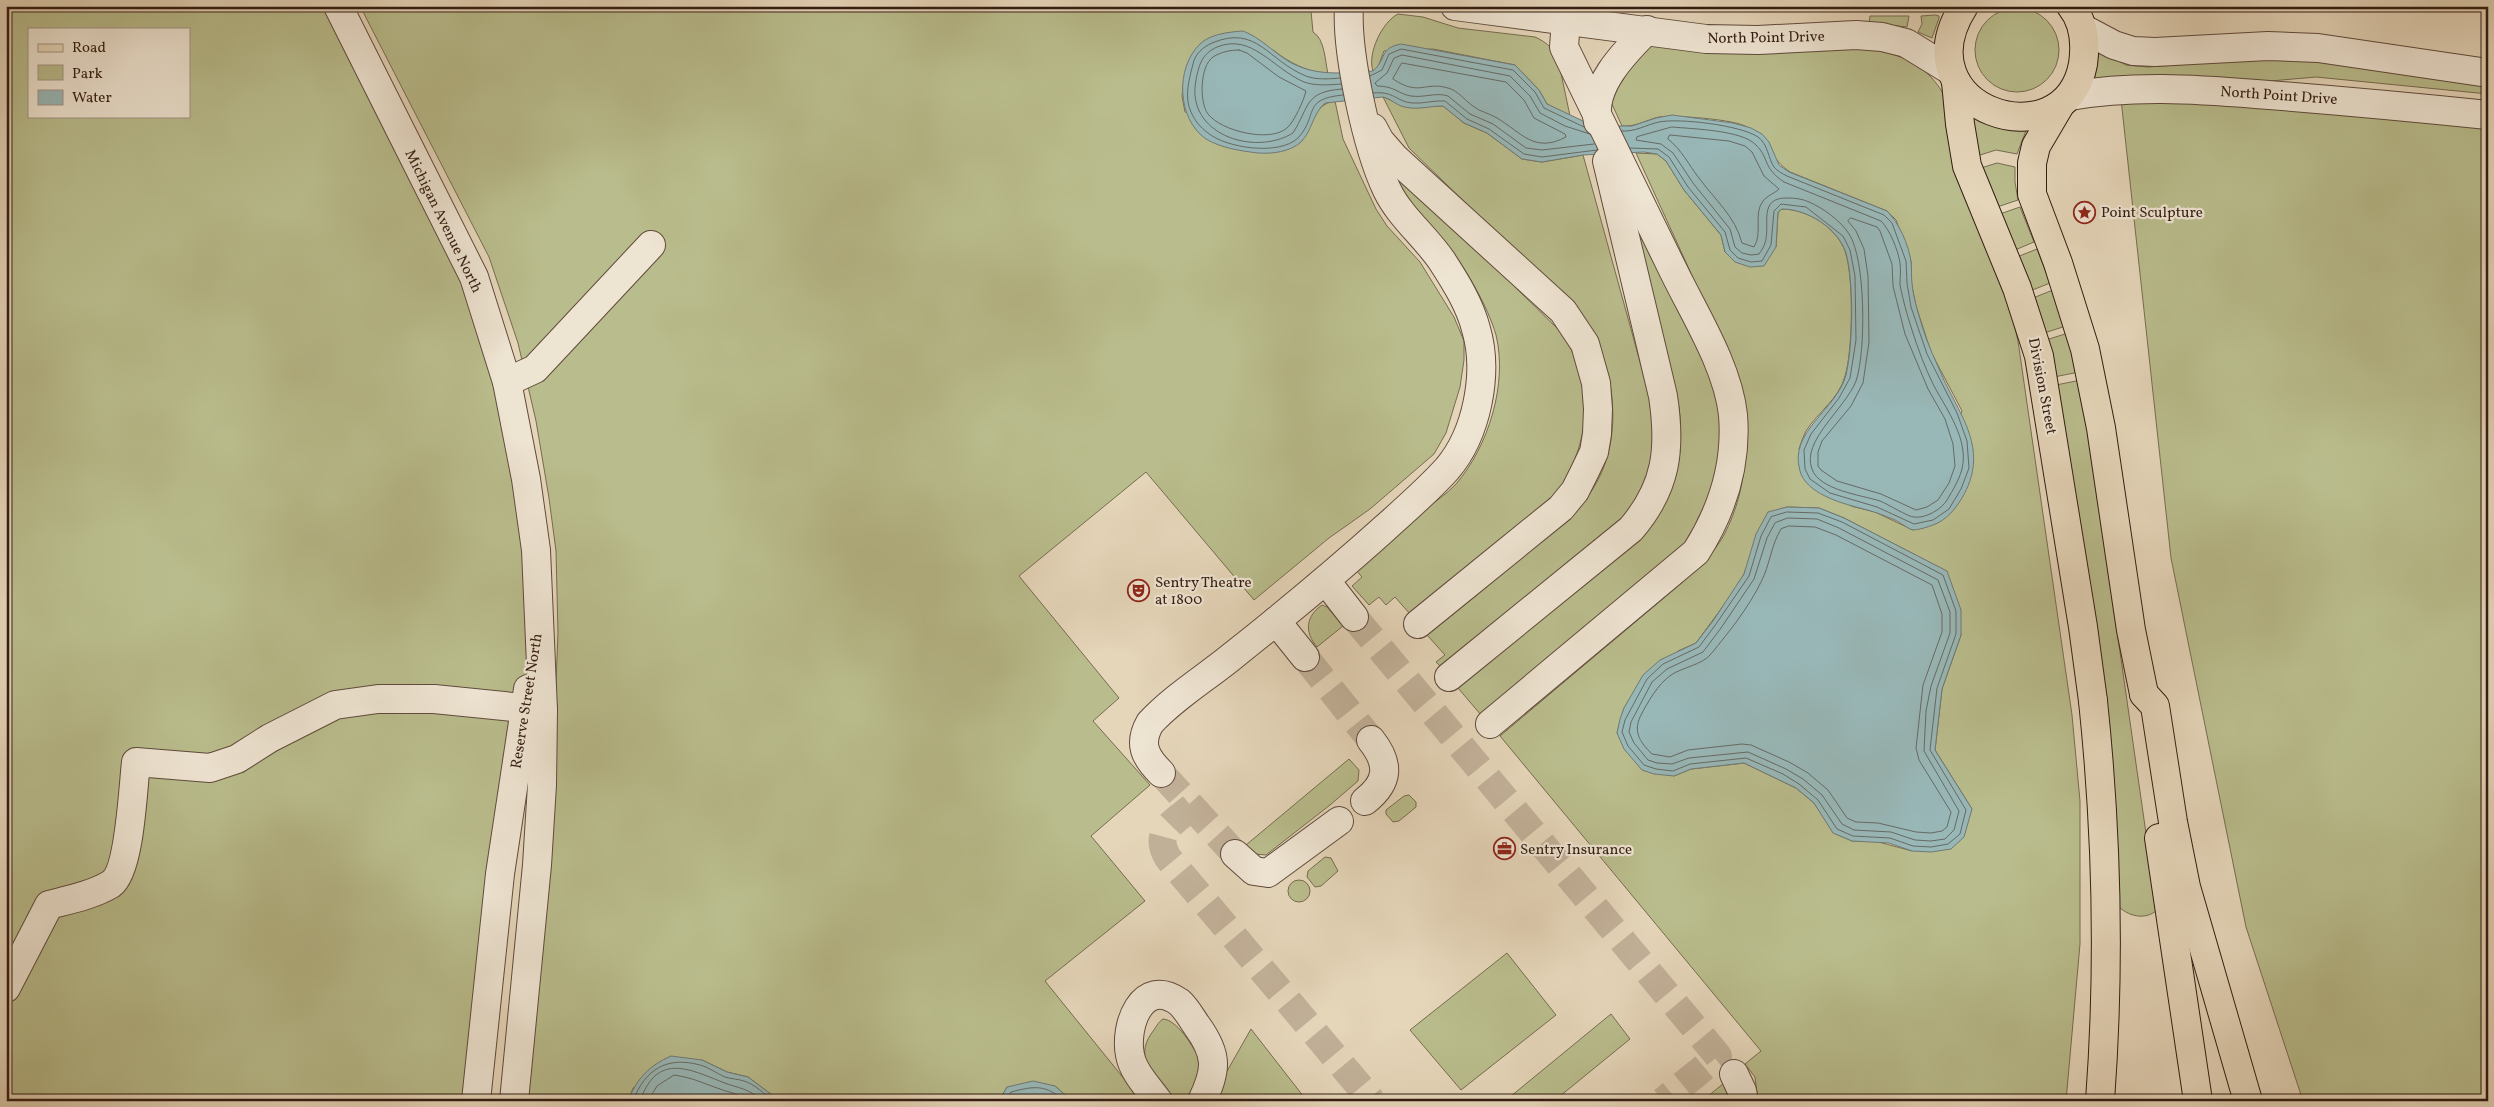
<svg xmlns="http://www.w3.org/2000/svg" width="2494" height="1107" font-family="Vollkorn,serif">
<style>
.green{fill:#b9bc8c;stroke:#766c4f;fill-rule:evenodd}
.water{fill:#98b7b7;stroke:#707975}
.lines{fill:none;stroke-linecap:round;stroke-linejoin:round}
.shore{stroke:#666a64;stroke-width:1}
.minor-tunnel{stroke:#c1b098;stroke-width:28;stroke-dasharray:28 14;stroke-linecap:butt}
.minor-casing{stroke:#604a3c;stroke-width:30}
.major-casing{stroke:#331c12;stroke-width:30}
.highway-casing{stroke:#331c12;stroke-width:30}
.minor{stroke:#eee4d2;stroke-width:28}
.major{stroke:#e5d5b9;stroke-width:28}
.highway{stroke:#e5d5b9;stroke-width:28}
.labels{text-anchor:middle;stroke-width:4.5;stroke-linejoin:round;paint-order:stroke}
.street-label{font-size:15px;fill:#331c12;stroke:#eee4d2}
.poi-label{font-size:15px;fill:#331c12;stroke:#eee4d2;text-anchor:start}
</style>
<rect width="100%" height="100%" fill="#e5d5b9"/>
<filter id="stains"><feTurbulence type="fractalNoise" baseFrequency=".004" numOctaves="4"/><feColorMatrix values="0 0 0 0 .2 0 0 0 0 .09 0 0 0 0 .02 0 0 0 .5 -.17"/></filter>
<radialGradient id="worn" r=".72"><stop offset=".6" stop-color="#630" stop-opacity="0"/><stop offset="1" stop-color="#630" stop-opacity=".3"/></radialGradient>
<!-- green -->
<g class="green">
<path d="M6,6H338L492,329L538,626L476,1101H6ZM29,29H189V116H29Z"/>
<path d="M360,6H1268L1311,11L1313,32C1325,39 1325,61 1328,74C1305,71 1290,63 1273,50L1184,80L1182,96L1185,112L1301,142C1312,124 1314,104 1335,101L1343,139L1376,209L1387,226L1420,262L1454,317L1464,341V360L1460,387L1446,433L1434,454L1370,509L1329,538L1254,600L1146,472L1019,576L1119,698L1093,721L1150,785L1091,836L1145,901L1045,981L1142,1101H1072L1055,1086L1007,1087L999,1101H780L748,1077L727,1072L702,1060L633,1088L628,1101H524L555,708L558,633L556,551L549,498L536,421L518,343L489,257Z"/>
<circle cx="2017" cy="50" r="42"/>
<path d="M1398,14L1423,17L1458,28L1535,37C1546,42 1553,48 1558,59L1570,116L1547,104L1539,90L1515,65L1433,49L1384,51L1378,67L1373,71C1367,54 1382,22 1398,14Z"/>
<polygon points="1935,15 1939,16 1939,18 1932,38 1918,32 1922,24 1921,16"/>
<polygon points="1870,16 1909,16 1907,27 1869,23"/>
<path d="M1642,45L1858,47C1896,53 1924,60 1944,95L2007,294L2018,341L2072,715L2080,801V944L2066,1101H1758L1755,1077L1745,1064L1761,1051L1500,736L1684,581C1698,567 1714,553 1724,535C1750,485 1750,429 1738,376L1636,153L1657,154L1666,161L1684,190L1721,235L1725,252L1776,247L1778,212L1782,209C1807,209 1836,227 1845,251C1854,276 1853,350 1845,376C1839,399 1818,412 1806,431C1803,437 1801,443 1799,449L1851,506L1875,512L1913,530L1962,411L1931,352L1916,306L1911,282V261L1896,220L1887,211L1790,172C1773,161 1759,134 1747,127C1734,119 1674,115 1659,117C1646,120 1636,127 1622,126L1611,102V89ZM1787,507L1819,508L1844,518L1946,571L1961,635L1942,689L1935,750L1972,809L1912,851L1875,841H1852L1834,833L1814,803L1796,788L1744,763L1691,769L1674,776L1617,733L1624,708L1631,697L1678,651L1696,643L1732,594L1744,574L1768,513Z"/>
<polygon points="2095,48 2126,65 2148,67 2292,57 2488,85 2488,94 2316,77 2259,82 2089,82"/>
<path d="M1383,97C1389,99 1392,101 1398,104C1413,109 1428,106 1443,106L1464,123L1487,133L1522,159L1542,162L1583,155L1653,409V464L1632,509L1618,523L1442,668L1436,662L1445,655L1427,635C1459,610 1490,584 1521,558C1547,537 1577,517 1594,487C1625,436 1615,366 1584,318L1409,148Z"/>
<polygon points="2133,98 2488,124 2488,1101 2303,1101 2246,927 2171,558 2121,99"/>
<polygon points="1968,114 2000,128 2027,128 2017,154 1996,150 1977,156"/>
<polygon points="1997,163 2015,167 2015,182 2018,200 1997,207 1981,168"/>
<path d="M1398,176L1413,187L1562,333C1589,374 1592,424 1571,468C1568,475 1565,483 1561,489C1556,496 1548,502 1542,509L1410,614L1395,597L1386,605L1379,597L1369,605L1352,586L1362,577L1355,569C1378,550 1401,530 1424,511C1434,502 1447,494 1456,484C1488,447 1508,384 1496,335C1488,307 1466,269 1448,245C1435,228 1398,199 1398,176Z"/>
<polygon points="2020,207 2034,242 2015,250 2000,214"/>
<path d="M1642,226C1658,262 1674,298 1691,334C1701,356 1714,380 1718,404C1727,452 1713,506 1684,545L1481,715L1458,688L1638,539C1676,503 1685,457 1679,407L1630,229Z"/>
<polygon points="2037,249 2050,283 2030,291 2017,257"/>
<polygon points="2053,290 2066,326 2044,333 2033,298"/>
<polygon points="2068,333 2079,372 2054,377 2046,340"/>
<path d="M2081,380L2157,910C2145,921 2127,916 2117,905L2056,385Z"/>
<path d="M1322,605L1327,607L1343,626L1317,647C1304,632 1306,616 1322,605Z"/>
<polygon points="1349,759 1359,770 1358,781 1330,805 1266,855 1255,854 1246,845"/>
<polygon points="1409,795 1416,802 1416,807 1399,821 1393,822 1386,814 1386,810 1404,796"/>
<polygon points="1325,857 1331,858 1338,871 1321,886 1315,887 1307,877 1308,871"/>
<circle cx="1299" cy="891" r="11"/>
<polygon points="1507,953 1556,1015 1461,1090 1410,1030"/>
<polygon points="1611,1014 1630,1039 1554,1101 1505,1101"/>
<path d="M1163,1019C1179,1020 1197,1053 1203,1066L1193,1101L1170,1099C1155,1079 1134,1059 1151,1034C1155,1029 1158,1022 1163,1019Z"/>
<polygon points="1251,1029 1307,1101 1210,1101"/>
<polygon points="1724,1083 1732,1101 1702,1101"/>
</g>
<!-- water -->
<g class="water">
<path d="M1243,31C1261,38 1272,51 1288,61C1315,77 1343,73 1373,71C1387,59 1379,48 1401,44L1515,65L1539,90L1547,104L1583,121L1603,126H1632L1656,118L1672,115L1733,123L1751,128L1762,134L1769,142L1779,165L1789,172L1887,211C1899,223 1909,245 1911,262C1912,269 1911,276 1912,283C1913,297 1918,312 1922,326C1928,345 1936,362 1944,380C1963,420 1989,452 1962,498C1955,509 1947,520 1933,525C1928,527 1918,530 1913,530C1908,529 1900,522 1895,520C1884,515 1872,511 1860,508C1840,503 1806,493 1800,471C1788,431 1837,410 1846,375C1853,346 1854,282 1846,253C1838,228 1807,209 1782,209L1778,212L1776,247L1764,266L1750,267L1735,262L1725,252L1721,235L1684,190L1666,161L1657,154L1644,152L1583,155L1542,162L1522,159L1487,133L1464,123L1443,106C1429,106 1415,111 1401,106C1394,103 1391,99 1383,97L1325,103C1313,113 1312,131 1301,142C1290,152 1272,154 1258,153C1241,151 1221,148 1206,139C1177,119 1175,68 1200,44C1210,34 1229,32 1243,31Z"/>
<polygon points="1787,507 1819,508 1844,518 1947,571 1961,610 1961,635 1942,689 1935,750 1972,809 1964,837 1951,849 1931,852 1912,851 1889,843 1852,841 1833,833 1814,803 1796,788 1744,763 1691,769 1674,776 1654,774 1642,770 1624,749 1617,733 1620,719 1624,708 1643,675 1660,660 1696,643 1713,621 1744,574 1756,534 1768,512"/>
<path d="M671,1056L702,1060L727,1072L748,1077L780,1101H628C636,1079 650,1065 671,1056Z"/>
<polygon points="1033,1081 1055,1086 1072,1101 999,1101 1007,1087"/>
</g>
<g class="lines">
<!-- shore -->
<g class="shore">
<path d="M1239,50L1247,53L1279,77L1306,91C1304,100 1294,122 1287,128C1270,143 1221,131 1208,114C1199,102 1200,66 1213,57C1221,52 1230,50 1239,50Z"/>
<path d="M1402,63L1506,82L1524,100L1534,118L1565,134L1566,137C1534,154 1521,132 1497,118C1489,113 1480,112 1473,106C1464,100 1459,91 1448,88C1424,81 1420,97 1393,79Z"/>
<polyline points="1370,76 1382,70 1389,54 1401,49 1513,70 1535,92 1544,108 1584,127"/>
<path d="M1340,78C1329,79 1316,80 1306,76C1268,61 1257,24 1212,43C1203,47 1195,54 1193,64C1189,80 1184,97 1191,112C1195,121 1200,127 1208,133C1226,148 1279,156 1298,138C1319,115 1301,99 1343,95"/>
<path d="M1341,84C1330,85 1315,86 1304,82C1272,68 1252,33 1217,47C1202,54 1199,64 1196,80C1185,134 1254,157 1293,133C1310,106 1304,92 1342,89"/>
<path d="M1373,93C1395,91 1395,101 1412,103C1423,104 1434,100 1445,101L1467,119L1489,129L1524,154L1542,157L1597,150"/>
<path d="M1672,127C1693,129 1742,130 1756,145C1770,159 1762,167 1784,182L1881,221C1890,230 1898,250 1900,263C1901,270 1900,278 1900,285C1903,300 1907,315 1912,330C1918,349 1925,368 1934,386C1947,410 1969,440 1962,469C1959,480 1953,490 1947,500C1942,509 1925,519 1914,517C1908,517 1888,504 1880,501C1861,495 1819,490 1812,469C1801,441 1845,409 1856,381C1866,353 1866,259 1849,234C1841,221 1823,208 1809,202C1803,199 1795,198 1788,198C1757,197 1771,225 1765,243C1764,247 1761,251 1759,254L1751,255L1742,253L1735,247L1730,229L1693,183L1673,153L1661,144L1636,140L1637,137Z"/>
<path d="M1621,131C1636,132 1645,125 1659,122C1679,118 1740,125 1758,137C1768,144 1768,158 1774,167C1777,171 1783,174 1787,176L1884,215L1892,223L1906,261L1907,283L1911,307L1927,354L1957,413L1967,441L1969,468L1961,489L1949,509L1933,520L1914,524L1877,507L1830,493L1810,479L1805,469L1804,450L1811,434L1839,398L1850,378L1856,340L1855,276L1850,250L1843,236L1806,207L1781,204L1774,211L1771,245L1762,261L1751,262L1738,258L1730,250L1725,232L1688,187L1669,157L1658,149L1630,148"/>
<path d="M1590,134L1565,126L1540,113L1530,96L1510,76L1402,55L1394,58L1387,73L1375,83L1377,86C1395,86 1398,94 1411,96C1424,98 1436,92 1448,96L1470,114L1493,124L1526,148L1542,150L1594,144"/>
<path d="M1670,135L1729,141L1745,146L1752,152L1764,176L1779,189C1775,193 1768,195 1763,201C1753,214 1763,233 1754,247L1742,243C1735,216 1715,200 1699,178C1688,164 1682,150 1668,139Z"/>
<polygon points="1851,218 1877,227 1880,231 1892,264 1893,286 1905,334 1928,389 1945,419 1953,444 1955,466 1949,483 1938,500 1927,507 1916,510 1881,494 1837,481 1821,470 1818,466 1818,452 1822,441 1851,406 1863,383 1869,342 1868,276 1864,249 1856,231 1848,221"/>
<polygon points="1787,512 1818,513 1842,522 1943,575 1956,611 1956,634 1937,688 1930,750 1966,810 1960,834 1948,844 1931,847 1913,846 1890,838 1853,836 1837,829 1818,800 1799,784 1783,774 1746,758 1690,764 1673,771 1656,769 1644,765 1628,746 1622,732 1625,720 1647,679 1663,664 1699,647 1716,624 1749,576 1761,536 1771,517"/>
<polygon points="1788,518 1817,519 1839,528 1938,580 1950,612 1950,633 1931,686 1926,711 1924,751 1959,811 1954,830 1945,839 1931,841 1915,840 1891,832 1854,830 1842,824 1822,795 1803,779 1786,769 1748,752 1689,758 1672,764 1657,763 1648,760 1634,743 1629,732 1631,722 1652,682 1667,669 1703,652 1721,628 1754,579 1767,538 1775,523"/>
<path d="M1789,526L1815,527L1836,535L1932,585L1942,614V632L1923,685L1916,748L1919,760L1951,812L1947,827L1942,831L1931,833L1916,832L1878,823L1856,822L1847,818L1828,790L1808,773L1789,762L1751,745L1742,744L1688,750L1670,757L1652,754C1641,743 1633,733 1640,717C1647,703 1658,684 1671,675C1683,667 1702,665 1711,654C1729,632 1749,607 1761,582C1770,565 1771,545 1781,529Z"/>
<path d="M633,1101C645,1069 667,1056 700,1065C708,1067 716,1073 725,1077C731,1079 738,1079 744,1081C754,1084 765,1094 773,1101"/>
<path d="M640,1101C657,1053 687,1068 722,1082C740,1089 746,1087 763,1101"/>
<path d="M648,1101L657,1086L674,1075C694,1078 702,1083 720,1089C731,1093 740,1094 750,1101"/>
<path d="M1005,1101L1011,1092C1034,1086 1046,1084 1064,1101"/>
</g>
<!-- minor-tunnel -->
<g class="minor-tunnel">
<polyline points="1354,617 1718,1056 1663,1101"/>
<polyline points="1305,657 1371,740"/>
<polyline points="1161,773 1235,854"/>
<path d="M1192,807C1174,822 1152,832 1168,858L1372,1101"/>
</g>
<defs>
<g id="minor">
<polyline points="338,6 474,277 507,382 526,479 536,550 543,710 542,785 537,865 514,1101"/>
<polyline points="1455,6 1706,39 1758,40 1856,35 1882,37 1906,43 1950,70"/>
<polyline points="2082,28 2114,45 2133,51 2155,52 2268,46 2318,48 2488,73"/>
<path d="M2070,96C2131,85 2194,89 2256,94C2333,100 2410,107 2488,115"/>
<path d="M1598,122C1590,87 1625,52 1647,30"/>
<polyline points="1373,128 1380,141 1394,157 1563,311 1585,344 1596,383 1598,409 1597,434 1594,452 1585,471 1575,491 1561,508 1418,624"/>
<polyline points="507,382 535,369 651,245"/>
<polyline points="1326,581 1354,617"/>
<polyline points="1276,621 1305,657"/>
<path d="M1449,677L1631,529C1667,487 1671,449 1663,396L1607,161"/>
<path d="M1490,724L1696,552C1722,511 1737,464 1733,415C1728,367 1695,315 1674,272C1637,197 1600,122 1564,47L1567,6"/>
<path d="M1161,773C1145,757 1138,744 1150,723C1173,698 1204,679 1230,658C1283,616 1335,573 1385,528C1406,509 1428,490 1447,469C1477,434 1489,373 1476,329C1470,305 1455,281 1442,261C1425,236 1400,217 1387,190C1367,148 1346,52 1349,6"/>
<path d="M1365,801C1389,782 1390,764 1371,740"/>
<polyline points="1235,854 1254,871 1268,873 1339,821"/>
<path d="M6,988L49,905C68,900 93,895 111,884C130,871 133,787 136,762L210,768L237,759L270,738L335,705L378,699H434L543,710"/>
<polyline points="1734,1074 1742,1091 1744,1101"/>
<polyline points="476,1101 500,874 528,689"/>
<path d="M1158,1101C1148,1087 1133,1072 1130,1055C1124,1026 1142,976 1179,1002C1186,1008 1192,1019 1197,1026C1218,1055 1217,1070 1202,1101"/>
</g>
<g id="major">
<path d="M1964,6C1898,109 2065,164 2083,64C2086,43 2084,22 2071,6"/>
<polyline points="1956,82 1960,124 1967,166 2017,288 2039,356 2083,627 2093,701"/>
<polyline points="2059,107 2036,146 2032,163 2032,194 2058,263 2085,349 2101,428 2131,630 2144,694"/>
</g>
<g id="highway">
<polyline points="2144,694 2155,706 2173,822 2186,887 2248,1101"/>
<path d="M2093,701C2107,834 2110,967 2100,1101"/>
<polyline points="2159,838 2198,1101"/>
</g>
</defs>
<!-- minor casing -->
<use href="#minor" class="minor-casing"/>
<!-- major casing -->
<use href="#major" class="major-casing"/>
<!-- highway casing -->
<use href="#highway" class="highway-casing"/>
<!-- minor -->
<use href="#minor" class="minor"/>
<!-- major -->
<use href="#major" class="major"/>
<!-- highway -->
<use href="#highway" class="highway"/>
</g>
<!-- icons -->
<defs>
<symbol id="sight-ring" viewBox="-11 -11 22 22"><circle r="9.5" fill="#eee4d2" stroke="#8f2418" stroke-width="1.5"/><path d="M0-6L1.8-2.2L6-1.7L2.9 1.2L3.7 5.4L0 3.3L-3.7 5.4L-2.9 1.2L-6-1.7L-1.8-2.2Z" fill="#8f2418"/></symbol>
<symbol id="theatre-ring" viewBox="-11 -11 22 22"><circle r="9.5" fill="#eee4d2" stroke="#8f2418" stroke-width="1.5"/><path d="M-5-5.5Q0-4 5-5.5V0Q5 5 0 6Q-5 5-5 0ZM-3.3-2.5H-1v1.5H-3.3ZM1-2.5H3.3v1.5H1ZM-2.8 1Q0 5.5 2.8 1Z" fill="#8f2418"/></symbol>
<symbol id="office-ring" viewBox="-11 -11 22 22"><circle r="9.5" fill="#eee4d2" stroke="#8f2418" stroke-width="1.5"/><path d="M-6-3h4V-5.5h4V-3h4V5H-6ZM-1-4.5V-3h2v-1.5ZM-6 0V1H6V0Z" fill="#8f2418"/></symbol>
</defs>
<g fill-rule="evenodd">
<use href="#sight-ring" x="2072" y="200" width="25" height="25"/>
<use href="#theatre-ring" x="1126" y="578" width="25" height="25"/>
<use href="#office-ring" x="1492" y="836" width="25" height="25"/>
</g>
<g class="labels">
<!-- street labels -->
<g class="street-label">
<text transform="translate(1766 37) rotate(-1)" y="5">North Point Drive</text>
<text transform="translate(2279 95) rotate(4)" y="5">North Point Drive</text>
<text transform="translate(444 221) rotate(64)" y="5">Michigan Avenue North</text>
<text transform="translate(2043 386) rotate(79)" y="5">Division Street</text>
<text transform="translate(526 701) rotate(-81)" y="5">Reserve Street North</text>
</g>
<!-- poi labels -->
<g class="poi-label">
<text x="2101" y="217">Point Sculpture</text>
<text x="1155" y="587">Sentry Theatre<tspan x="1155" dy="17">at 1800</tspan></text>
<text x="1520" y="854">Sentry Insurance</text>
</g>
</g>
<!-- margin -->
<rect width="2494" height="1107" fill="none" stroke="#e5d5b9" stroke-width="25"/>
<rect x="8" y="8" width="2479" height="1092" fill="none" stroke="#331c12" stroke-width="2.5"/>
<rect x="12" y="12" width="2469" height="1082" fill="none" stroke="#331c12"/>
<!-- legend -->
<rect x="28" y="28" width="162" height="90" fill="#eee4d2" stroke="#a39485"/>
<rect x="38" y="44" width="25" height="8" fill="#e5d5b9" stroke="#a39485"/>
<text x="72" y="52" font-size="15" fill="#331c12">Road</text>
<rect x="38" y="65" width="25" height="15" fill="#b9bc8c" stroke="#a39485"/>
<text x="72" y="78" font-size="15" fill="#331c12">Park</text>
<rect x="38" y="90" width="25" height="15" fill="#98b7b7" stroke="#a39485"/>
<text x="72" y="102" font-size="15" fill="#331c12">Water</text>
<rect width="100%" height="100%" filter="url(#stains)"/>
<rect width="100%" height="100%" fill="url(#worn)"/>
</svg>
